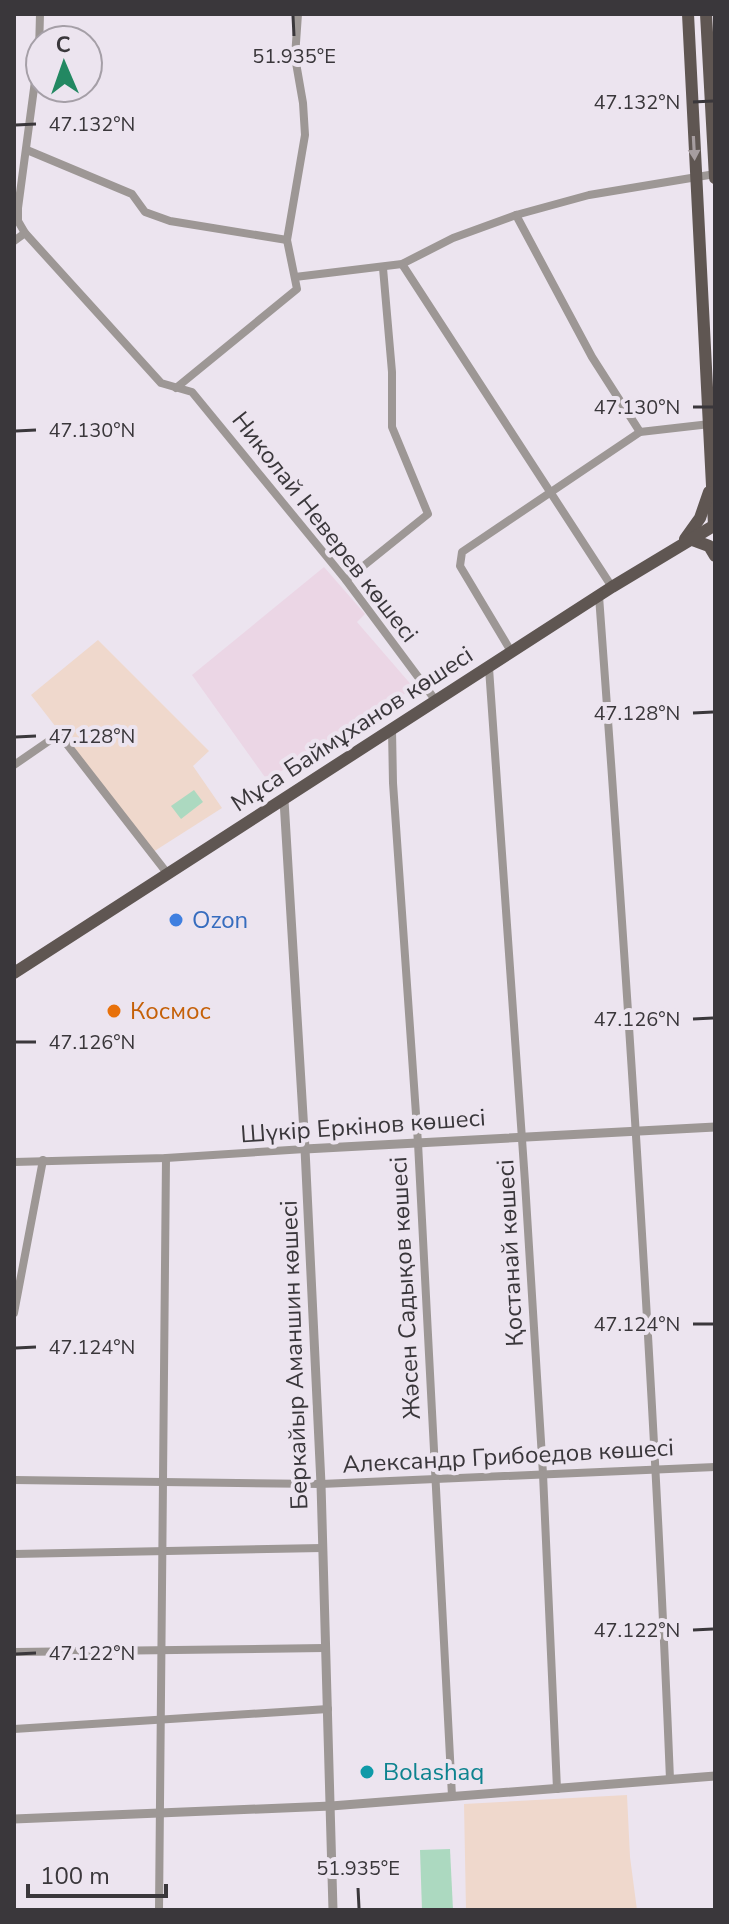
<svg xmlns="http://www.w3.org/2000/svg" width="729" height="1924" font-family="'Nunito Sans',sans-serif">
<style>
.commercial{fill:#ebd6e5}
.education{fill:#efd8cc}
.green{fill:#acd9c0}
.lines{fill:none;stroke-linecap:round;stroke-linejoin:round}
.minor{stroke:#9d9795;stroke-width:8}
.tertiary{stroke:#9d9795;stroke-width:9}
.primary{stroke:#5f5652;stroke-width:12}
.oneway{fill:#a69da0}
.ticks{fill:none;stroke:#3a373b;stroke-width:3}
.shop-dot{fill:#3f7fe0;stroke:#ece4ef;stroke-width:3}
.food-dot{fill:#e8710a;stroke:#ece4ef;stroke-width:3}
.culture-dot{fill:#0f9aa8;stroke:#ece4ef;stroke-width:3}
.labels{text-anchor:middle;stroke-width:8;stroke-linejoin:round;paint-order:stroke}
.street-label{font-size:24px;fill:#3a373b;stroke:#ece4ef}
.shop-label{font-size:24px;fill:#366cbe;stroke:#ece4ef;text-anchor:start}
.food-label{font-size:24px;fill:#c56008;stroke:#ece4ef;text-anchor:start}
.culture-label{font-size:24px;fill:#0d838f;stroke:#ece4ef;text-anchor:start}
.ticks-label{font-size:20px;text-anchor:middle;fill:#3a373b;stroke:#ece4ef;stroke-width:8;stroke-linejoin:round;paint-order:stroke}
</style>
<rect width="100%" height="100%" fill="#ece4ef"/>
<!-- commercial -->
<polygon class="commercial" points="324,567 365,614 357,622 414,688 267,780 192,675"/>
<!-- education -->
<g class="education">
<polygon points="98,640 209,751 193,766 222,808 153,852 31,695"/>
<polygon points="627,1795 630,1857 637,1910 466,1910 464,1804"/>
</g>
<!-- green -->
<g class="green">
<polygon points="194,790 203,802 181,819 171,806"/>
<polygon points="450,1849 453,1910 422,1910 420,1850"/>
</g>
<g class="lines">
<!-- minor -->
<g class="minor">
<polyline points="40,14 39,51 18,208 18,221 25,233 161,383 192,392 346,580 436,701"/>
<polyline points="27,150 132,194 145,212 170,221 287,240"/>
<polyline points="516,215 592,357 640,432"/>
<polyline points="14,241 25,233"/>
<polyline points="402,264 612,587"/>
<polyline points="295,277 402,264 453,238 516,215 589,195 715,174"/>
<polyline points="176,388 297,289 287,240 305,135 303,103 295,57 298,14"/>
<polyline points="346,580 428,514 392,427 392,372 383,268"/>
<path d="M599,596C628,990 654,1384 670,1779"/>
<polyline points="512,653 460,566 462,552 640,432 710,424"/>
<polyline points="489,668 525,1182 543,1474 557,1789"/>
<polyline points="392,730 393,783 418,1143 452,1796"/>
<polyline points="14,765 59,734 167,873"/>
<polyline points="14,1162 166,1158 305,1149"/>
<polyline points="14,1313 43,1160"/>
<polyline points="14,1480 321,1484 715,1467"/>
<polyline points="14,1554 322,1548"/>
<polyline points="14,1652 324,1648"/>
<polyline points="14,1729 328,1709"/>
<polyline points="159,1910 166,1158"/>
</g>
<!-- tertiary -->
<g class="tertiary">
<polyline points="284,800 305,1149 321,1484 333,1910"/>
<polyline points="305,1149 715,1127"/>
<polyline points="14,1819 331,1806 715,1776"/>
</g>
<!-- primary -->
<g class="primary">
<polyline points="688,14 714,525"/>
<polyline points="706,14 715,178"/>
<polyline points="685,539 700,518 709,492"/>
<polyline points="690,539 709,546 715,556"/>
<polyline points="14,973 612,587 715,525"/>
</g>
</g>
<!-- one-way arrows -->
<defs><path id="oneway-solid" d="M-6-.8H1V-3.2L6.5 0L1 3.2V.8H-6Z" transform="scale(2)"/></defs>
<use class="oneway" href="#oneway-solid" transform="translate(694 148) rotate(87)"/>
<!-- ticks -->
<path class="ticks" d="M293,16L294,36M693,102L713,101M16,125L36,124M693,407H713M16,431L36,430M693,713L713,712M16,737L36,736M693,1019L713,1018M16,1042H36M693,1324H713M16,1348L36,1347M693,1630L713,1629M16,1654L36,1653M358,1888L359,1908"/>
<!-- markers -->
<circle class="shop-dot" cx="176" cy="920" r="8"/>
<circle class="food-dot" cx="114" cy="1011" r="8"/>
<circle class="culture-dot" cx="367" cy="1772" r="8"/>
<g class="labels">
<!-- street labels -->
<g class="street-label">
<text transform="translate(325 527) rotate(52)" y="8">Николай Неверев көшесі</text>
<text transform="translate(352 729) rotate(-33)" y="8">Мұса Баймұханов көшесі</text>
<text transform="translate(363 1126) rotate(-4)" y="8">Шүкір Еркінов көшесі</text>
<text transform="translate(510 1253) rotate(-93)" y="8">Қостанай көшесі</text>
<text transform="translate(405 1288) rotate(-93)" y="8">Жәсен Садықов көшесі</text>
<text transform="translate(294 1355) rotate(-92)" y="8">Беркайыр Аманшин көшесі</text>
<text transform="translate(508 1456) rotate(-3)" y="8">Александр Грибоедов көшесі</text>
</g>
<!-- shop labels -->
<g class="shop-label">
<text x="192" y="928">Ozon</text>
</g>
<!-- food labels -->
<g class="food-label">
<text x="130" y="1019">Космос</text>
</g>
<!-- culture labels -->
<g class="culture-label">
<text x="383" y="1780">Bolashaq</text>
</g>
</g>
<g class="ticks-label">
<text x="294" y="63">51.935°E</text>
<text x="637" y="109">47.132°N</text>
<text x="92" y="131">47.132°N</text>
<text x="637" y="414">47.130°N</text>
<text x="92" y="437">47.130°N</text>
<text x="637" y="720">47.128°N</text>
<text x="92" y="743">47.128°N</text>
<text x="637" y="1026">47.126°N</text>
<text x="92" y="1049">47.126°N</text>
<text x="637" y="1331">47.124°N</text>
<text x="92" y="1354">47.124°N</text>
<text x="637" y="1637">47.122°N</text>
<text x="92" y="1660">47.122°N</text>
<text x="358" y="1875">51.935°E</text>
</g>
<!-- border -->
<rect width="729" height="1924" fill="none" stroke="#3a373b" stroke-width="32"/>
<!-- north arrow -->
<g transform="translate(64 64) rotate(358)"><circle r="38" fill="#ece4ef" stroke="#a59fa7" stroke-width="2"/>
<path d="M0-6L14 30L0 20L-14 30Z" fill="#238862"/>
<text y="-12" font-size="22" font-weight="bold" text-anchor="middle" fill="#3a373b">С</text>
</g>
<!-- scale -->
<path d="M28 1884v12h138v-12" fill="none" stroke="#3a373b" stroke-width="4"/>
<text x="40" y="1884" font-size="24" fill="#3a373b" stroke="#ece4ef" stroke-width="6" paint-order="stroke">100 m</text>
</svg>
